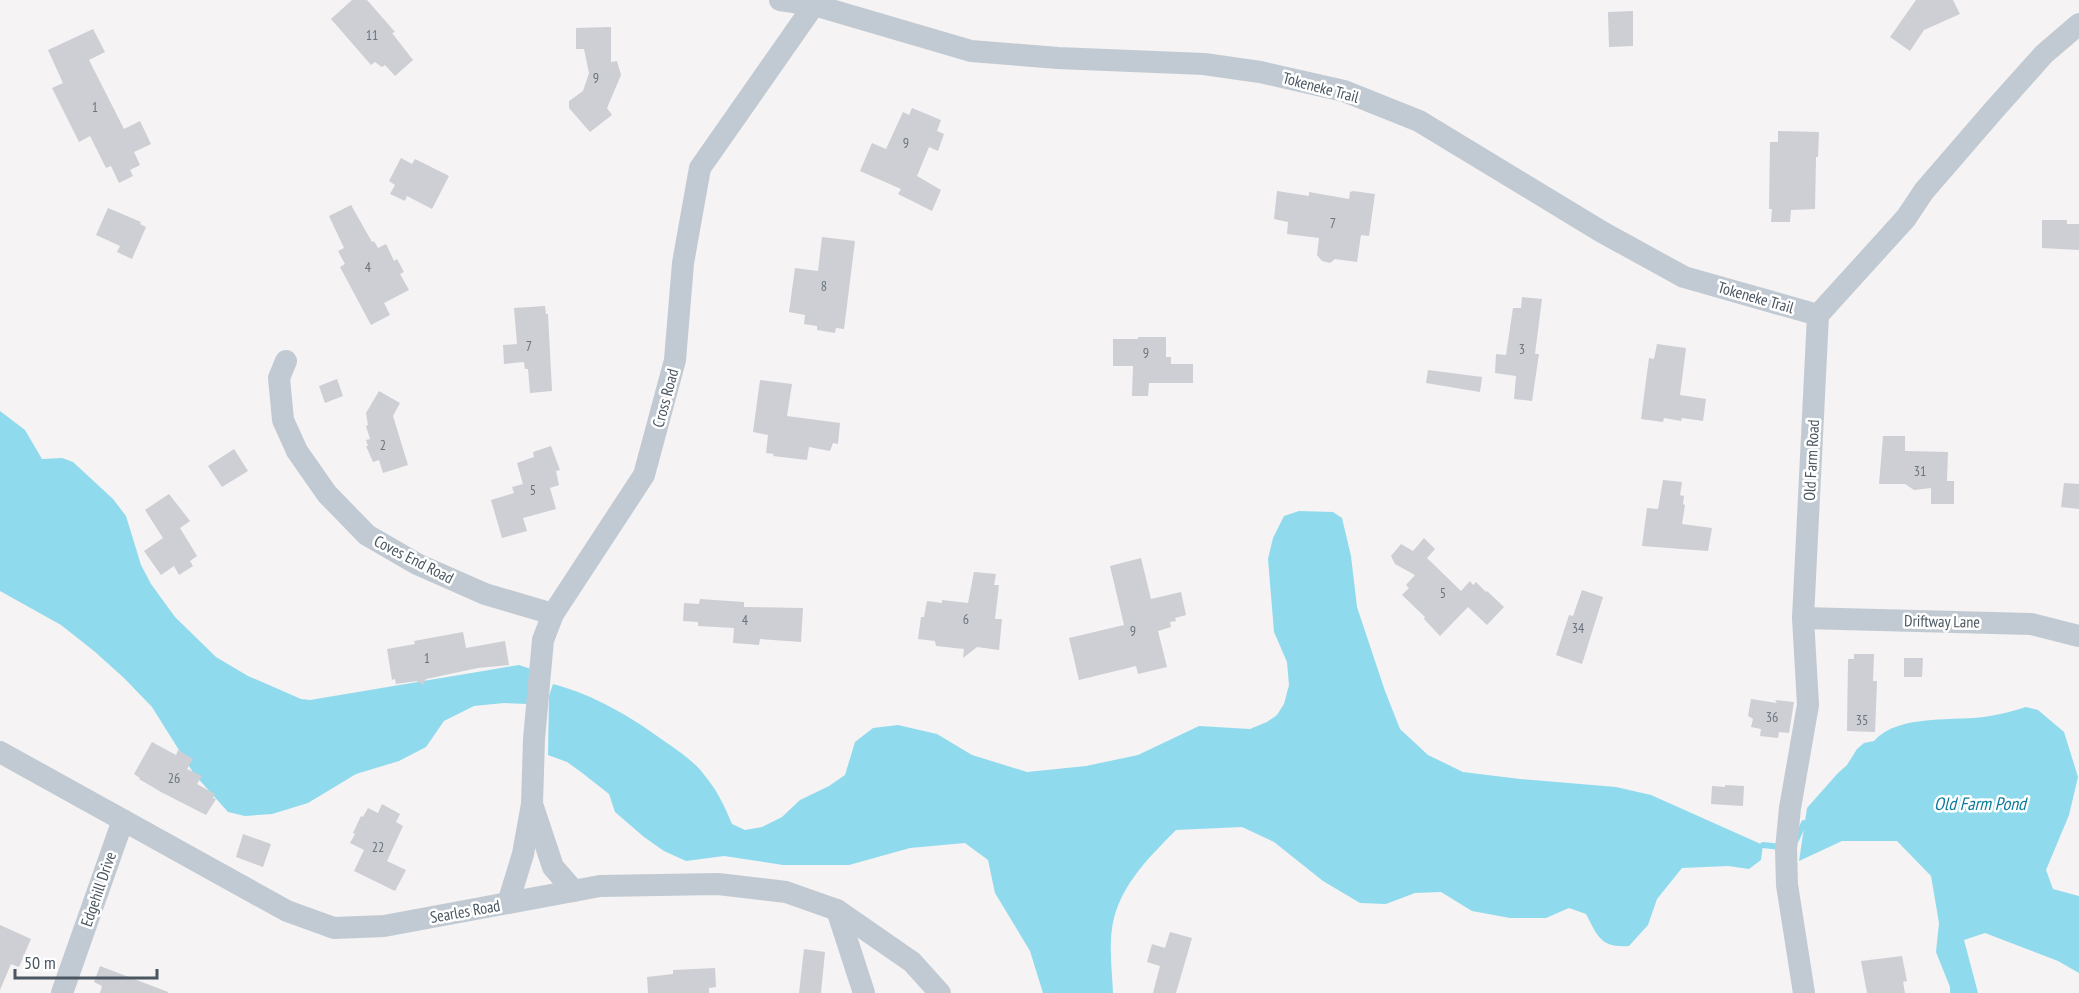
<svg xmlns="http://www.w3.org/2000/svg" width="2079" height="993" font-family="'PT Sans Narrow',sans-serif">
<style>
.water{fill:#90daee}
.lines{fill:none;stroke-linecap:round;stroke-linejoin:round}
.stream{stroke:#90daee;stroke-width:6}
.building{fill:#cdcfd5}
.street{stroke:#c1cad2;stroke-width:22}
.labels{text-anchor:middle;stroke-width:5;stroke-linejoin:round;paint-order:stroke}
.number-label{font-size:14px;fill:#6b747e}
.street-label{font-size:16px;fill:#4a5661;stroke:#fff}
.water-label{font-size:18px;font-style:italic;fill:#0c7c9b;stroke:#fff}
</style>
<rect width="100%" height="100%" fill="#f5f3f3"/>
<!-- water -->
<g class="water">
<polygon points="0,411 25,430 42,459 62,458 73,462 113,499 126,516 141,565 151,584 175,617 216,657 248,676 301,699 310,700 519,665 531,669 528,704 504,703 474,706 444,721 426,747 399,761 356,774 308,803 272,814 245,816 228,812 194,774 152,707 124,678 94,651 61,625 0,591"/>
<path d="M1299,511L1333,512L1342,518L1351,556L1357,607L1385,691L1400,729L1428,755L1463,772L1520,779L1616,787L1651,795L1763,845L1761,860L1749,869L1728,866L1682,868L1657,899L1648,925L1629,946C1601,948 1598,937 1586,914L1569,908L1546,918H1510L1472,911L1441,892L1415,893L1386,904L1360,903L1323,881L1274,842L1242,827L1176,830C1151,855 1123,883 1114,918C1108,941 1112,969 1113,993H1043L1030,951L995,893L988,860L965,843L910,848L849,865H783L724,856L686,861L664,851L644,837L615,812L609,794L581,772L567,762L548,755L549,696L553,684C595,695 631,717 667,743C680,752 696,763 705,776C717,790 725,807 732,824L745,830L762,827L782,817L800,800L829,786L845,775L855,742L873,728L898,725L937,734L972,755L1027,772L1086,766L1138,755L1199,726L1250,729L1267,722L1277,715L1284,704L1289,685L1287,662L1274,632L1268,559L1273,538L1284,516Z"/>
<path d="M2026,707L2038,710L2064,732L2078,777L2069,815L2046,870L2053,889L2079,896V973L2058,961L1985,933L1964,940L1978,993H1950V987L1936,952L1939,923L1931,876L1897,841H1842L1799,861L1807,808L1838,773L1847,765L1857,749L1864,743L1874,741C1898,713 1957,722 1990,716C2002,714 2014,711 2026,707Z"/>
</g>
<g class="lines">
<!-- stream -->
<g class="stream">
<polyline points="1795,842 1804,823"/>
<polyline points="1763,845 1781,847"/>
</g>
</g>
<!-- building -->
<g class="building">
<polygon points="352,0 367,0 395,32 392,33 413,60 395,76 385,65 382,67 375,62 371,65 331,19"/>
<polygon points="1916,0 1953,0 1960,14 1924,30 1910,51 1890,37"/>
<polygon points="1633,11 1633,46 1609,47 1608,12"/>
<polygon points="611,27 611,62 617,61 621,75 607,108 612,115 590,132 569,108 569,101 583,91 589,73 584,49 576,49 576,28"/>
<polygon points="93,29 105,52 89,60 124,129 140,121 151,144 134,152 140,165 130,170 133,176 119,183 111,166 106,168 90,136 79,142 52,88 63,83 48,50"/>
<polygon points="912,108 941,120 937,131 944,134 938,151 929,147 917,176 941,190 932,211 898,194 901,189 860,171 872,143 886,149 903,112 909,115"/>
<polygon points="1778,131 1819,132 1818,157 1816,157 1815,209 1791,210 1790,222 1771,222 1772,209 1769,209 1770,142 1778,142"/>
<polygon points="401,158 412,164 415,159 449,176 432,209 407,196 405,201 390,194 395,185 389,181"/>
<polygon points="1277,191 1309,196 1309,192 1349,199 1350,192 1353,191 1375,194 1369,236 1361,235 1357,262 1335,259 1330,263 1322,261 1317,255 1319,238 1287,234 1288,222 1274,219"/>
<polygon points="351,205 372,242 374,241 378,248 386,244 394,261 397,259 404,272 400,274 409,290 384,303 390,315 371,325 340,267 345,264 338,251 344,248 329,216"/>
<polygon points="108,208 141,222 140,224 146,227 132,259 117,252 120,246 96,235"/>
<polygon points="2042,220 2067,220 2067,224 2079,224 2079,250 2042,248"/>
<polygon points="822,237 855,241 844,329 836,328 835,333 817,330 817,326 804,324 805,315 789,312 795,268 818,271"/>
<polygon points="1522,297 1542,299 1535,354 1539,354 1532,401 1514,399 1516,376 1495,373 1496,354 1506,355 1513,308 1521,308"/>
<polygon points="545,306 546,314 548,314 552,391 530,393 528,369 525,369 524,362 504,364 503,345 517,344 514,308"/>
<polygon points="1138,337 1166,337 1166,357 1171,357 1171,364 1193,364 1193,383 1149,383 1148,396 1132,396 1133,366 1113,366 1113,339 1138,339"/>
<polygon points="1657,344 1686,348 1680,395 1706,399 1703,421 1682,418 1681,421 1664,418 1663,422 1641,419 1649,358 1654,359"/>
<polygon points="1428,370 1482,377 1480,392 1426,383"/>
<polygon points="337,379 343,396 325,403 319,386"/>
<polygon points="760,380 792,384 787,416 840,423 838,444 833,443 830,451 809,447 807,460 773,456 774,454 766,453 768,435 753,432"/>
<polygon points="379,391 400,403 393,416 408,465 383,473 379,460 373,462 366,446 368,446 366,440 370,439 366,426 368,425 366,413"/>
<polygon points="1883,436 1905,436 1905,451 1948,452 1947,481 1954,481 1954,504 1931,504 1931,488 1914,490 1905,484 1879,484"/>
<polygon points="551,446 560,470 556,471 559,485 550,488 556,509 523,518 527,531 502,538 491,500 514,493 512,487 523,484 517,463 534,457 533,452"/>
<polygon points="234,449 248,471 222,487 208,466"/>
<polygon points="1663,480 1682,482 1680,495 1684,496 1683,504 1685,505 1682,524 1712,528 1708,551 1642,546 1647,508 1658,509"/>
<polygon points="2064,483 2079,484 2079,509 2061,507"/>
<polygon points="169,494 190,521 180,528 197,556 190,561 193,566 179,575 174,566 161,575 144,551 163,538 145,510"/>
<polygon points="1424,538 1435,549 1427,558 1461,591 1470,581 1473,585 1476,582 1486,592 1487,591 1504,607 1487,625 1468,607 1440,636 1424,619 1425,617 1402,595 1409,588 1406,585 1415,575 1395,564 1391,556 1401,544 1413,551"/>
<polygon points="1141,558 1151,599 1181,592 1186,615 1175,618 1176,621 1170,622 1171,627 1158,631 1167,667 1138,674 1136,666 1079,680 1069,638 1124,625 1110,566"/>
<polygon points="974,572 996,574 994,585 999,585 995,619 1002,619 999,650 977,647 963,658 964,649 936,646 935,641 918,639 921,617 924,617 927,601 942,603 942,600 968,603"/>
<polygon points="1582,590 1603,597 1582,664 1556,655 1569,615 1573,616"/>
<polygon points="700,599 744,602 744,607 803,608 801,642 760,639 759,645 733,643 734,628 698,626 698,622 683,621 684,603 699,604"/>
<polygon points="463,632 466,648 505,641 509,665 478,668 426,679 423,685 417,681 396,684 395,679 392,680 387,649 415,644 414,641"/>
<polygon points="1854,654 1874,654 1873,681 1877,681 1875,732 1847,731 1848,659 1854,659"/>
<polygon points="1904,658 1923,658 1922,677 1904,677"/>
<polygon points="1751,699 1777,703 1775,700 1794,702 1789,733 1779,732 1778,738 1760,736 1761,729 1751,727 1753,719 1748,716"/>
<polygon points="152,742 176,755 178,750 193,759 187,769 202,776 197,784 215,794 213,798 216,799 206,815 161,792 139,779 140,778 134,774"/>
<polygon points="1725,785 1744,786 1743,806 1711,804 1712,786 1725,787"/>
<polygon points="382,804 400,814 396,822 403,826 387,861 406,870 395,891 354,871 364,850 350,843 355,834 353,833 361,816 363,817 368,808 378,813"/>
<polygon points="243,834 271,844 263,867 236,857"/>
<polygon points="0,925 31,939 19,967 11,964 0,990"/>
<polygon points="1170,932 1192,938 1176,993 1153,993 1160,966 1147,962 1152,944 1165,948"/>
<polygon points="804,949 825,952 821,993 799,993"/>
<polygon points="1902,956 1907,981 1903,982 1905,993 1867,993 1861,961"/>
<polygon points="100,966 168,992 168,993 100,993 102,986 94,982"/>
<polygon points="715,968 716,987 709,988 709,993 648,993 647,977 673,974 673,970"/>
</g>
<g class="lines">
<!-- street -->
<g class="street">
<polyline points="780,0 814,5 971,51 1058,58 1204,64 1260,72 1344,91 1419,121 1602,232 1684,277 1818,315"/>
<polyline points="286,361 279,378 283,420 297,451 327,494 367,535 417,564 485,594 553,614"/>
<polyline points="1803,618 2031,624 2079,636"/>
<polyline points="0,752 287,911 334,928 384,926 600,886 718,884 786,892 837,910 912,962 940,993"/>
<polyline points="533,807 553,867 574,891"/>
<polyline points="508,903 523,854 532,804 534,739 543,640 553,614 644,475 675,360 683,263 700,168 814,5 815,0"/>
<polyline points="837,910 864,993"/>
<polyline points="62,993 123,820"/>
<polyline points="1804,993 1787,885 1786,849 1790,808 1808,705 1803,618 1818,315 1906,218 1924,191 1994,110 2044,54 2079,24"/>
</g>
</g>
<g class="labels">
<!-- number labels -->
<g class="number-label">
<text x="372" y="40">11</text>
<text x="596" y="83">9</text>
<text x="95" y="112">1</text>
<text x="906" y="148">9</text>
<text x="1333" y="228">7</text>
<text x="368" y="272">4</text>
<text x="824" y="291">8</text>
<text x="529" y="351">7</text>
<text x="1522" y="354">3</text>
<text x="1146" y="358">9</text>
<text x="383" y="450">2</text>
<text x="1920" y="476">31</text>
<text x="533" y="495">5</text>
<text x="1443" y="598">5</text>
<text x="966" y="624">6</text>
<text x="745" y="625">4</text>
<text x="1578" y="633">34</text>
<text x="1133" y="636">9</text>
<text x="427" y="663">1</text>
<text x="1772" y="722">36</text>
<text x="1862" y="725">35</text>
<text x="174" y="783">26</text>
<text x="378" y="852">22</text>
</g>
<!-- street labels -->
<g class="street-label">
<text transform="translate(1321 87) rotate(15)" y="6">Tokeneke Trail</text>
<text transform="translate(1756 297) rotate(16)" y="6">Tokeneke Trail</text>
<text transform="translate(665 398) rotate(-75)" y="6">Cross Road</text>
<text transform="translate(1811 460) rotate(-87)" y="6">Old Farm Road</text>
<text transform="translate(414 559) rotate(27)" y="6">Coves End Road</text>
<text transform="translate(1942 621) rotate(1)" y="6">Driftway Lane</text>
<text transform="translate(98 889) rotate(-71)" y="6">Edgehill Drive</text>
<text transform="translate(465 911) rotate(-10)" y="6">Searles Road</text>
</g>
<!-- water labels -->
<g class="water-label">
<text x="1980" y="810">Old Farm Pond</text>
</g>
</g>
<!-- scale -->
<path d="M15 969v9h142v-9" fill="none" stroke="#4a5661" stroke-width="3"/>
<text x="24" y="969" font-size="18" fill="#4a5661" stroke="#ffffff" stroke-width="4.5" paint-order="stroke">50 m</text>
</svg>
